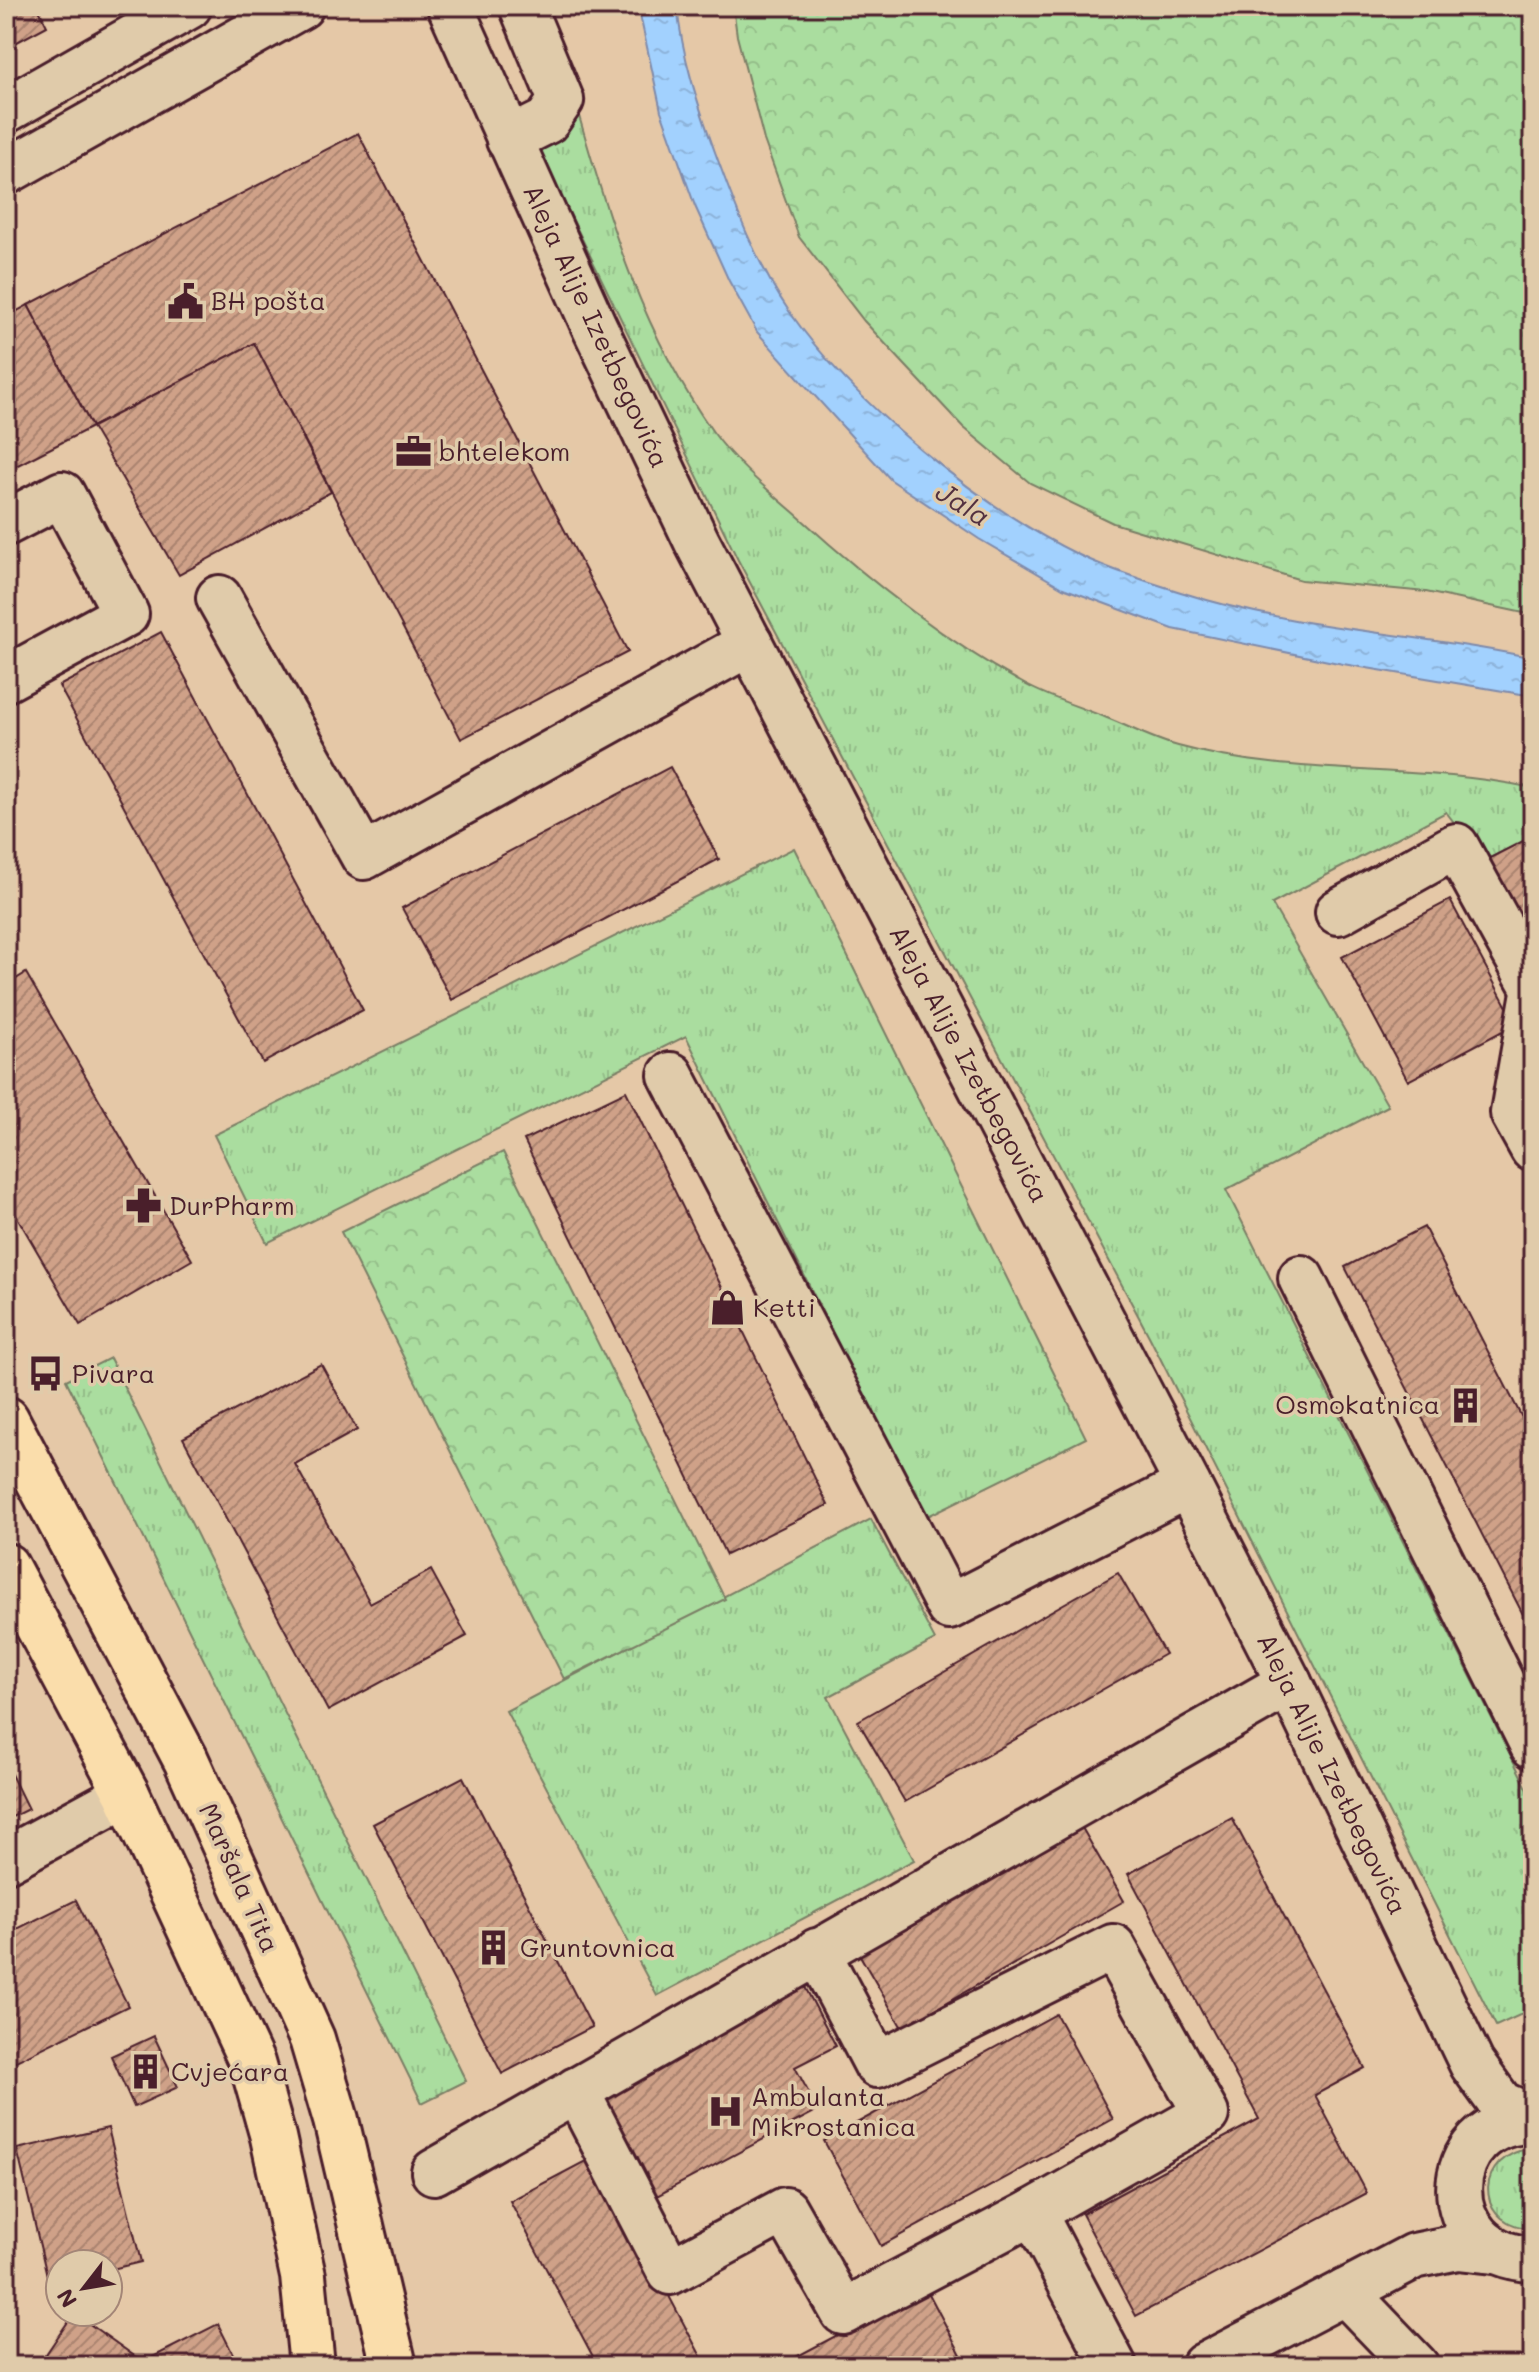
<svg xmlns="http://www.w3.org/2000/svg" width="1539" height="2372" font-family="Mali,sans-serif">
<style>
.grass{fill:url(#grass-tufts);stroke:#7a7e65;stroke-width:2}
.forest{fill:url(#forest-crowns);stroke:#7a7e65;stroke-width:2}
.water{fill:url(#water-ripples);stroke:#7f8aaa;stroke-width:2}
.building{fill:url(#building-hatch);stroke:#4a1f2b;stroke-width:2}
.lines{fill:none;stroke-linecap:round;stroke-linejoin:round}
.minor-casing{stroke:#4a1f2b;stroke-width:50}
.major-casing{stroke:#4a1f2b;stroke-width:50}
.minor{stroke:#e0cbaa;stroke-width:44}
.major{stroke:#faddab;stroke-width:44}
.labels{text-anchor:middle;stroke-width:7;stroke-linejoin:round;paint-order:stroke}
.poi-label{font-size:26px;fill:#4a1f2b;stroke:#e0cbaa;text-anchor:start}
.street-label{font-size:26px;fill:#4a1f2b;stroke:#e0cbaa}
.water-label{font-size:28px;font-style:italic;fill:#533140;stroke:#e0cbaa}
</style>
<defs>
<pattern id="grass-tufts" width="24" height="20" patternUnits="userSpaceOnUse" patternTransform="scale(2)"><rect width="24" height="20" fill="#aadd9f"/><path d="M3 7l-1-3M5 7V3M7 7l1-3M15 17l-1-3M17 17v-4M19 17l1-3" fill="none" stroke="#94bd89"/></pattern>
<pattern id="forest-crowns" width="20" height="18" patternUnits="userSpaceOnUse" patternTransform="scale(2)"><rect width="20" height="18" fill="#aadd9f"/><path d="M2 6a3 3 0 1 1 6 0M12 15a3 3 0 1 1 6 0" fill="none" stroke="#94bd89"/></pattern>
<pattern id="water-ripples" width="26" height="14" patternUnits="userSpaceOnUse" patternTransform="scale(2)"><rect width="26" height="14" fill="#a2d1fe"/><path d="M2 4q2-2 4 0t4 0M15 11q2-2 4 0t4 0" fill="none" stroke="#8db3da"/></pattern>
<pattern id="building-hatch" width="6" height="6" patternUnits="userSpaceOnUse" patternTransform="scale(2)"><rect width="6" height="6" fill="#cfa188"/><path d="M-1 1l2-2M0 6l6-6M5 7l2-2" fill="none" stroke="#aa836f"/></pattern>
</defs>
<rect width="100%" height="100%" fill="#e5c8a7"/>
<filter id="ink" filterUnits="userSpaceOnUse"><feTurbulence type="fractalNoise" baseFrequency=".0125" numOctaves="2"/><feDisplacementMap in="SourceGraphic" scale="16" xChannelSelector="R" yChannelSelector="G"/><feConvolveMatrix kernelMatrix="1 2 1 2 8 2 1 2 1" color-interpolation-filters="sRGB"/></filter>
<g filter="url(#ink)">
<!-- grass -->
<g class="grass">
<path d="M579,116C612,230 643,333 713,432C736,464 769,491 799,517C866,578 939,637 1019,681C1046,697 1078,706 1107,718C1130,727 1154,740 1178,746C1294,778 1416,763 1533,788V850L1527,839L1484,861L1446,812L1272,904L1388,1106L1226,1190L1533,1800V2009L1496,2026L1150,1338L738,560L533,138Z"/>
<polygon points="794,848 1086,1438 924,1518 686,1036 267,1243 214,1135"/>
<polygon points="110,1358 466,2081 422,2103 66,1380"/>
<polygon points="871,1519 935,1640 828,1697 914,1860 657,1996 506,1711"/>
<path d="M1522,2150H1533V2228C1480,2228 1471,2165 1522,2150Z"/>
</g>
<!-- forest -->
<g class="forest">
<polygon points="733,6 1533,6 1533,615 1426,592 1301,580 1113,523 1030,483 963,427 864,321 799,237 764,140 737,36"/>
<polygon points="503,1152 725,1599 564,1679 341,1232"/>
</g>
<!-- water -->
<path class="water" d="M638,6H677C682,56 698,105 715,152C735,207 756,263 789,311C852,402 980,507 1079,555C1113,571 1152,583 1187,594C1299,630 1419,633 1533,658V696L1343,664L1173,629L1063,588L979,539L891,480L757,332L729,281L695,206L661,111Z"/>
<!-- building -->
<g class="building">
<polygon points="6,6 37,6 47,26 6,48"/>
<polygon points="358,133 628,652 461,739 254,343 92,427 28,305"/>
<polygon points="28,305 92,427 6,471 6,317"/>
<polygon points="254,343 331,492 179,575 92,427"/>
<polygon points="161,632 363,1010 263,1063 59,686"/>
<polygon points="670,767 719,859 452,1000 402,908"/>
<polygon points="1527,839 1533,850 1533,957 1484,861"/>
<polygon points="1450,900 1516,1024 1408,1081 1342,957"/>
<polygon points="26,973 192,1260 80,1325 6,1198 6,985"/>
<polygon points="626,1091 828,1505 726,1555 524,1140"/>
<polygon points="1424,1227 1533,1439 1533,1634 1345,1267"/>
<polygon points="321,1364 357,1430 295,1464 370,1603 431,1570 467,1636 328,1711 183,1438"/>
<polygon points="1118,1573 1165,1654 905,1802 858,1721"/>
<polygon points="6,1764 28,1809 6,1820"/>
<polygon points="463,1777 592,2027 502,2074 373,1824"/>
<polygon points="1232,1818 1365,2068 1315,2095 1367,2193 1136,2316 1082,2214 1259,2119 1128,1874"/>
<polygon points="1081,1826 1124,1901 902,2028 858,1952"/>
<polygon points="76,1900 128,2006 6,2066 6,1928 9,1933"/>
<polygon points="805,1987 836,2046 795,2067 818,2110 655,2197 602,2096"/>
<polygon points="1056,2014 1113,2119 881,2246 824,2141"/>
<polygon points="154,2036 178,2087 134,2107 111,2056"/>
<polygon points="108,2128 141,2262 108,2270 108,2264 60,2264 60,2281 49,2284 17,2149"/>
<polygon points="595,2156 706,2366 598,2366 510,2201"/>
<polygon points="926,2288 967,2366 779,2366"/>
<polygon points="74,2313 143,2362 218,2324 239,2366 38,2366"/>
</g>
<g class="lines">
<defs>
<g id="minor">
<polyline points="450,6 594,326 697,542 1188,1485 1289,1683 1472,2064 1501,2104 1533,2118"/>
<polyline points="6,110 189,6"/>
<polyline points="509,140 547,121 561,100 522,6"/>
<polyline points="6,172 301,6"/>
<polyline points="6,523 62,494 126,614 6,679"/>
<polyline points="219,598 364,857 750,643"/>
<polyline points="1338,912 1456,846 1533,986"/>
<polyline points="1533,998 1513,1113 1533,1149"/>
<polyline points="671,1075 949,1607 1188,1485"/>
<polyline points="1301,1278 1533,1746"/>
<polyline points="6,1860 127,1794"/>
<polyline points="576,2090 670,2272 785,2210 843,2312 1033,2212 1206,2114 1113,1947 877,2065 817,1951"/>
<path d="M1533,2121C1436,2120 1433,2256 1533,2259"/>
<polyline points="434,2172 1289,1683"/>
<polyline points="1033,2212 1114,2366"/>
<polyline points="1345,2292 1416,2366"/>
<polyline points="1204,2366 1414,2256 1458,2247 1494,2251"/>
</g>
<g id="major">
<polyline points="6,1419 186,1760 312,2039 336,2120 394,2366"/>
<polyline points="6,1566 127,1794 252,2063 273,2137 303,2276 312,2366"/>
</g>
</defs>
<!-- minor casing -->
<use href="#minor" class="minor-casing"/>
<!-- major casing -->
<use href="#major" class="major-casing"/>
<!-- minor -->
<use href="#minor" class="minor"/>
<!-- major -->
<use href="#major" class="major"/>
</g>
</g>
<!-- icons -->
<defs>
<symbol id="civic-bare" viewBox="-9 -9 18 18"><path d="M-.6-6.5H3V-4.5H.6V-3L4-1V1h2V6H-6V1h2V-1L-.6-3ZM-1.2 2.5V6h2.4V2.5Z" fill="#4a1f2b" stroke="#e0cbaa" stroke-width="2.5" paint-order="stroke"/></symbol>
<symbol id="office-bare" viewBox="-9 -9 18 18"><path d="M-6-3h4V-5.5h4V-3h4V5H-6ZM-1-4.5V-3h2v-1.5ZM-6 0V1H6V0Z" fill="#4a1f2b" stroke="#e0cbaa" stroke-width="2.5" paint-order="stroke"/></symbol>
<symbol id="pharmacy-bare" viewBox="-9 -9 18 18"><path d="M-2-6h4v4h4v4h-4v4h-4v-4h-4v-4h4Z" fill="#4a1f2b" stroke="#e0cbaa" stroke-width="2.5" paint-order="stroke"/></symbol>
<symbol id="shop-bare" viewBox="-9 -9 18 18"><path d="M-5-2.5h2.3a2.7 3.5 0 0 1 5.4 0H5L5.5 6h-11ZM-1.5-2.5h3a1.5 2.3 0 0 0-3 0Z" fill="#4a1f2b" stroke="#e0cbaa" stroke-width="2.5" paint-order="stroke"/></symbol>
<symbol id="bus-bare" viewBox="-9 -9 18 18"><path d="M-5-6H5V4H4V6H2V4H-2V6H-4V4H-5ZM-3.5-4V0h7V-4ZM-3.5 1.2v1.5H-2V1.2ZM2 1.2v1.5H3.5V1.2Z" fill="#4a1f2b" stroke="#e0cbaa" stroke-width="2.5" paint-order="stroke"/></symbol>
<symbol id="building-bare" viewBox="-9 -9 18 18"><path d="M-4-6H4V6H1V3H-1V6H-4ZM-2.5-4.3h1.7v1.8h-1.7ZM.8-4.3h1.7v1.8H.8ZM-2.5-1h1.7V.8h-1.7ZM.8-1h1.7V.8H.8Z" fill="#4a1f2b" stroke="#e0cbaa" stroke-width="2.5" paint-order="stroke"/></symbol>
<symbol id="hospital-bare" viewBox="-9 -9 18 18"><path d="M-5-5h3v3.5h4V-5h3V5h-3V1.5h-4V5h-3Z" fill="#4a1f2b" stroke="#e0cbaa" stroke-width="2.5" paint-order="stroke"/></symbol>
</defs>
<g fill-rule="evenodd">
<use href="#civic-bare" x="160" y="276" width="51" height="51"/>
<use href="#office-bare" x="388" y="426" width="51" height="51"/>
<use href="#pharmacy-bare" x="118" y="1180" width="51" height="51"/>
<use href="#shop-bare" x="702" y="1282" width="51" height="51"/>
<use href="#bus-bare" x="20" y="1348" width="51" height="51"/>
<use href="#building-bare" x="1440" y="1380" width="51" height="51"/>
<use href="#building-bare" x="468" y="1922" width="51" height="51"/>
<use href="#building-bare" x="120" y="2046" width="51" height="51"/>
<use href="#hospital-bare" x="700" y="2086" width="51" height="51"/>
</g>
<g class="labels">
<!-- poi labels -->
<g class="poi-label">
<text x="211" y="310">BH pošta</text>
<text x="439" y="461">bhtelekom</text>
<text x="169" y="1215">DurPharm</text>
<text x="753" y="1317">Ketti</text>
<text x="72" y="1383">Pivara</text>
<text x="1440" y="1414" text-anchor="end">Osmokatnica</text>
<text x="520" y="1957">Gruntovnica</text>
<text x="171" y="2081">Cvjećara</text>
<text x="751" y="2106">Ambulanta<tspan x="751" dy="30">Mikrostanica</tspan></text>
</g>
<!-- street labels -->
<g class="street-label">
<text transform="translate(596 326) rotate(65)" y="9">Aleja Alije Izetbegovića</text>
<text transform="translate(969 1064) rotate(62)" y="9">Aleja Alije Izetbegovića</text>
<text transform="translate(1332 1774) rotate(64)" y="9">Aleja Alije Izetbegovića</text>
<text transform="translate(239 1878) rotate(66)" y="9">Maršala Tita</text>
</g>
<!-- water labels -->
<g class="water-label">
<text transform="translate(963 504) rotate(32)" y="10">Jala</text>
</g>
</g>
<!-- margin -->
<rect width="1539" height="2372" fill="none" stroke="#e0cbaa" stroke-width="32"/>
<rect x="16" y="16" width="1507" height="2340" fill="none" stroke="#4a1f2b" stroke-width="3" filter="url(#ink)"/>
<!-- north arrow -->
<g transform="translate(84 2288) rotate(239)"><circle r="38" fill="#e0cbaa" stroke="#a48677" stroke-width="2"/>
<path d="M0-6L14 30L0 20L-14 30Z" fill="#4a1f2b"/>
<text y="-12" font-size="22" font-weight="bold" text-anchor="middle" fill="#4a1f2b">N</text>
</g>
</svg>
